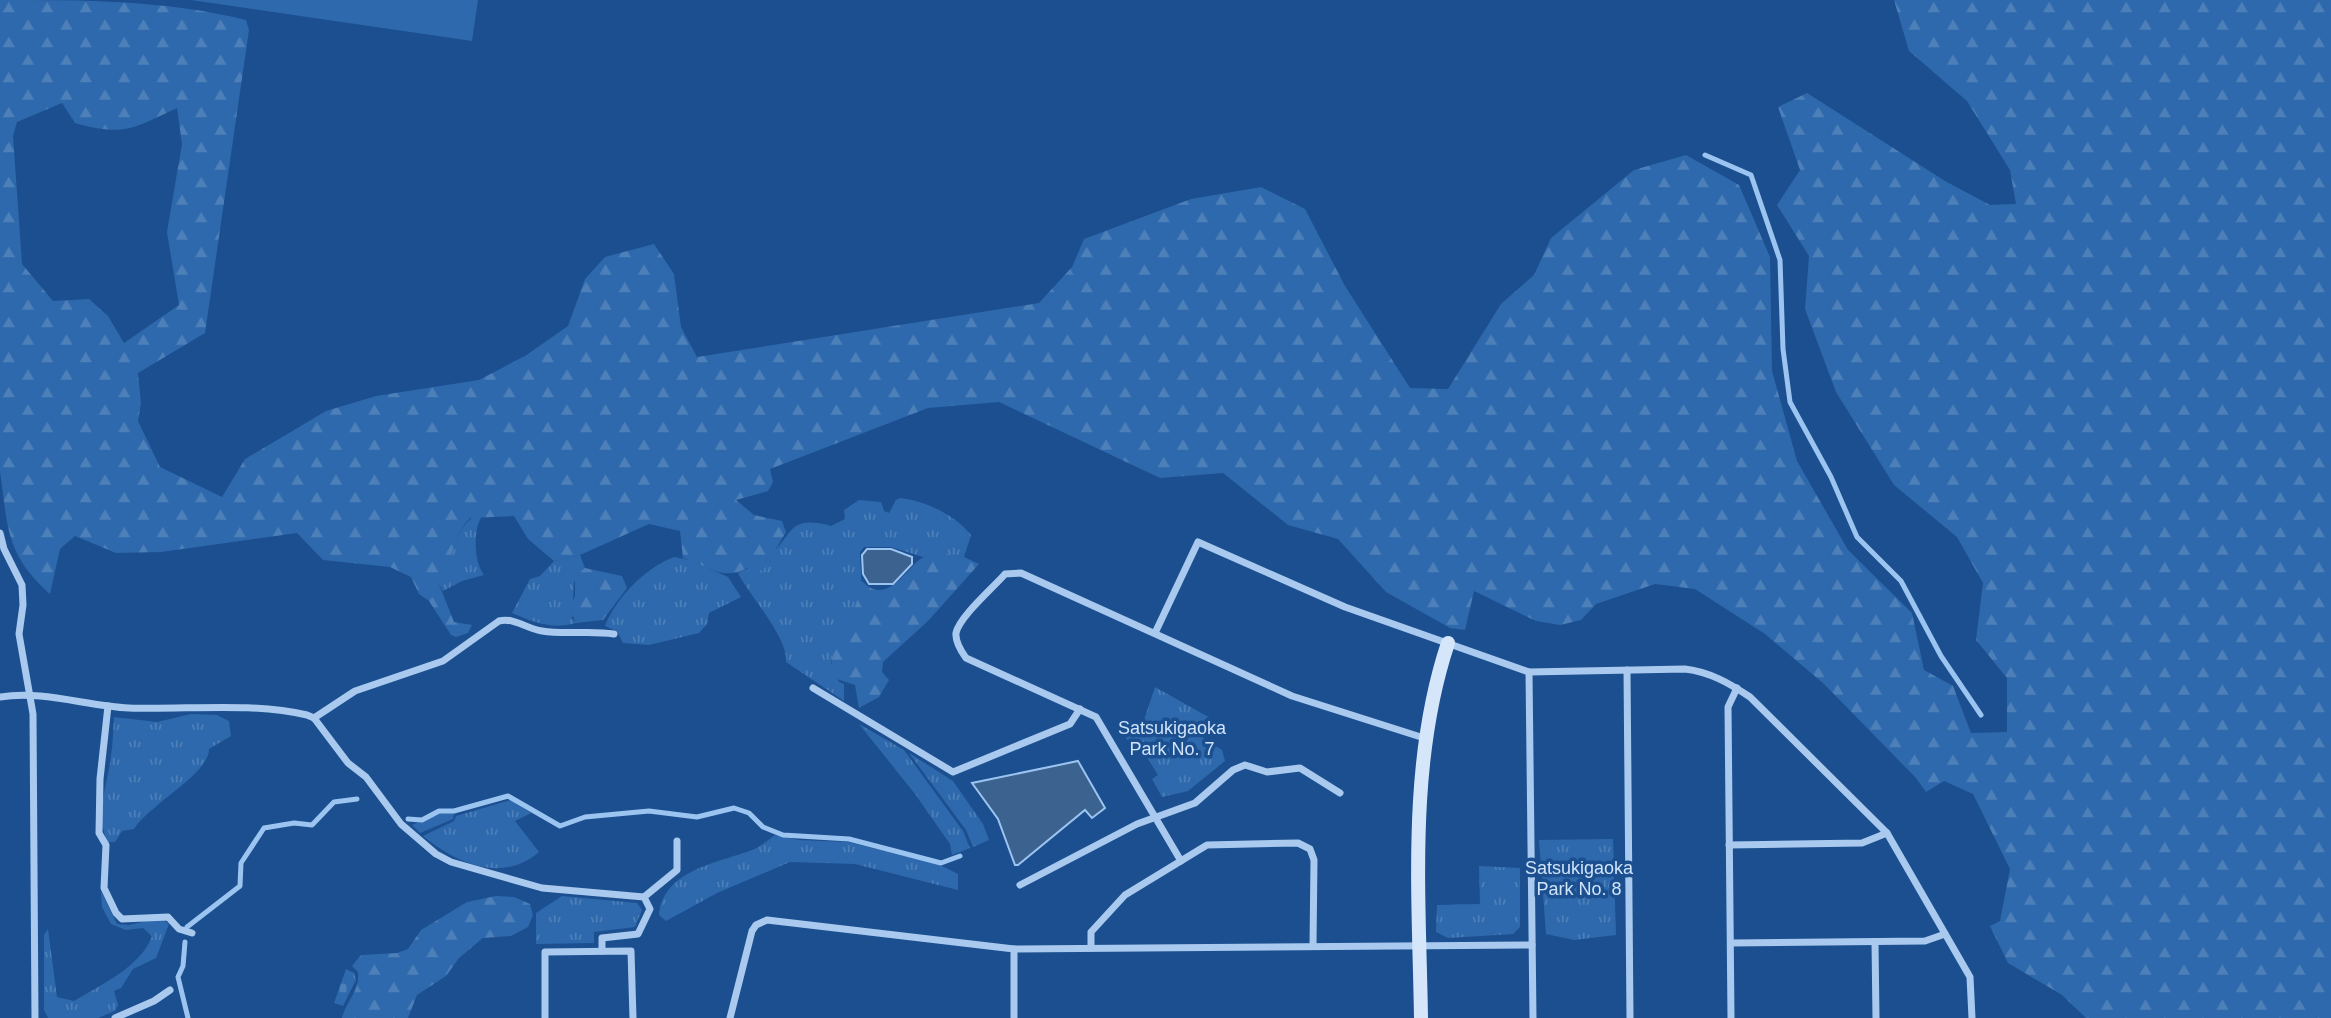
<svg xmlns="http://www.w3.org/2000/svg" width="2331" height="1018" font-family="Helvetica,sans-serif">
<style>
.grass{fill:url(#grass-tufts)}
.forest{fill:url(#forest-firs);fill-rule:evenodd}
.cemetery{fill:url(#cemetery-stones)}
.garden{fill:#2e69ad}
.water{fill:#3c6290;stroke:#9cc4f0;stroke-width:2}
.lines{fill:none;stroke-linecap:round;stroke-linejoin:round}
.stream{stroke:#9cc4f0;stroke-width:5}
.street{stroke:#a9c9ee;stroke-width:7}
.secondary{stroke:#d6e6fa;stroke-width:14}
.labels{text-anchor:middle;stroke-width:7;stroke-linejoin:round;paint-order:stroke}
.park-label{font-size:18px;fill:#cfe3fa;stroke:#1b4f8f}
</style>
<defs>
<pattern id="grass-tufts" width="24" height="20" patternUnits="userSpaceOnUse" patternTransform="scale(1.75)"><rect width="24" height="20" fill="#2e69ad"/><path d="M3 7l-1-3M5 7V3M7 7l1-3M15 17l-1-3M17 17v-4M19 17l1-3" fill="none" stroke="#4d80b9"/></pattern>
<pattern id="forest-firs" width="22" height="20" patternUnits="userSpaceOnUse" patternTransform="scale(1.75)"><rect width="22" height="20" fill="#2e69ad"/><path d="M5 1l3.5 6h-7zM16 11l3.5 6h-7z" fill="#4d80b9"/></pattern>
<pattern id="cemetery-stones" width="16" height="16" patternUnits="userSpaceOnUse" patternTransform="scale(1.75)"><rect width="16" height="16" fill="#2e69ad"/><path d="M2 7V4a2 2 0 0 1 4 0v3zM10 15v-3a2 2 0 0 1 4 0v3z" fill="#4d80b9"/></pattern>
</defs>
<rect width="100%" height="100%" fill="#1b4f8f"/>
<!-- grass -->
<g class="grass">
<path d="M900,498C926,501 955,515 971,535L964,557L944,553L923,557L891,547H864L860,552C860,571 864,587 858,605C851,626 833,641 831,664L839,682L844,684V701L786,662C789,639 749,595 738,573C748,567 758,566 767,558C794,536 786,514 831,526L845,519L844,510L859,500L881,502L884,511L889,513L896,500Z"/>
<path d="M478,515L481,518C473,531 474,562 484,575L462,581L443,591L439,584C452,564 455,522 478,515Z"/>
<path d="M580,555L585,568L574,582L572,618L576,623C551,630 534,622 512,613L530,579L540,576L554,561Z"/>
<path d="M674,557L690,560L728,577L741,597L709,613L707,624L699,633L649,645L623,643L617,631L605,626C616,598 645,568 674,557Z"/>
<polygon points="1155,687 1212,719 1203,738 1222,750 1225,761 1188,791 1162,797 1152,779 1158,775 1136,740 1129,743 1125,736 1142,726"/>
<path d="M191,714L217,715L229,721L231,736L209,749C210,773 150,804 134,829L122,831L115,842H108C94,816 108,783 111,756C113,743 113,730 114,717L157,722Z"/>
<polygon points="859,724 904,750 963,831 970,848 952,855 950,844 915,794"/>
<polygon points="909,753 953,781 983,824 989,840 973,847 966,830"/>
<path d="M511,800L531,813L515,821L539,852C502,884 456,863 423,836L454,821L456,816Z"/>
<polygon points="439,813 454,813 453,819 420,833 412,825"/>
<path d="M775,835L799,840L848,842L938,864L958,874V890L855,864L790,862L717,893L666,921L659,915C663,870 718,863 752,850C760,847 768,840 775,835Z"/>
<polygon points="1613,839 1616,935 1574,940 1546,934 1539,840"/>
<polygon points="1479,866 1520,868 1520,927 1513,934 1448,938 1436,932 1437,905 1480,904"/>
<path d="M101,891L117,924L129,925L160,918L169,924L156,958L133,969L121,988L114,991L118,1005L115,1011L98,1018H48L44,1010V935L48,929L57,997L74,1001C100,985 141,967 152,936L143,928L126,930L111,924L102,907Z"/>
<polygon points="562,896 637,903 642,910 635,927 594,932 594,943 536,944 536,913"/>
</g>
<!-- forest -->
<g class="forest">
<path d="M0,0C82,0 167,0 246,20L249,30L205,333L138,373L141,403L138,421L160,467L222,497L245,459L326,411L376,396L479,380L525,356L568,326L585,279L605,257L654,244L674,274L681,327L697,357L1039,303L1072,267L1084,239L1191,199L1261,187L1305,209L1345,286L1410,388L1448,389L1501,304L1534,275L1551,238L1634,170L1686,155L1739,185L1770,257L1772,371L1797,461L1848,550L1912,613L1924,670L1953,686L1971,733L2007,732V678L1976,640L1983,583L1957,537L1894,485L1836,392L1805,309L1809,256L1777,205L1800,170L1778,107L1807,93L1945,181L1990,205L2016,204L2010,170L1967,101L1909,51L1894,0H2331V1018H2086L2062,995L2008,963L1990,926L2000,921L2010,869L1973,794L1944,781L1926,792L1916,778L1824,684L1765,634L1695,589L1655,584L1596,604L1581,620L1560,625L1536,621L1474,591L1465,630L1450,628L1386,592L1338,539L1288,525L1223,473L1160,478L999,402L928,408L770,469L773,482L768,491L736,500L754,515L782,521L786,532L763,571L747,568C723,582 707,565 683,558L680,531L649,524L580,555L554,561L528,539L514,516L470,518C454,533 452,564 439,584L454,622L472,625L468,633L456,637L451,635L429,601L419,594L411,577L390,567L323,560L297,533L161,552L116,553L75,536L60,549L50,594C5,554 8,527 0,471ZM62,103L75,123C124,137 134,128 177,108L182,144L167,232L179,305L124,343L108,316L89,299L53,301L22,264L13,136L17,122Z"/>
<path d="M944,553L964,557L979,564L928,621L883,662L882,672L889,680L879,697L859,708L855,685L834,678C821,644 862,616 860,582L862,581C887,608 907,567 922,558C929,554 936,554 944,553Z"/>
<polygon points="585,568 622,576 627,588 603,620 576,623 570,610 575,595 575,576"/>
<path d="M496,896L514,897L530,904L533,915L528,927L511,936L483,938L459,958L446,976L417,995L408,1018H342C346,1001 360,991 358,972L352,966L361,955L397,953L408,949L421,930L467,902Z"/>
</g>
<!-- cemetery -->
<polygon class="cemetery" points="346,969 354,973 356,980 343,1006 334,1003"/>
<!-- garden -->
<polygon class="garden" points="191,0 478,0 472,41"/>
<!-- water -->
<g class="water">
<polygon points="867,549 891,549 912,557 912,564 893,584 869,584 863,574 862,555"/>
<polygon points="1078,761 1105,808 1092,818 1085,810 1018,865 1015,865 998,819 972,783"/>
</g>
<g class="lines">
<!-- stream -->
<g class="stream">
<polyline points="1705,155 1751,175 1780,260 1783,349 1790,402 1831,477 1857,537 1901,581 1941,656 1981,715"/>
<polyline points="408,819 422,820 439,811 454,811 508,796 560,826 585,817 649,811 697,817 734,808 749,813 763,827 783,835 849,839 941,863 960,856"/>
<polyline points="187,927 240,886 241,863 264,828 294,823 312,825 334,802 357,799"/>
<polyline points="185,942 183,966 178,977 188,1018"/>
</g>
<!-- street -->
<g class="street">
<polyline points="0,533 4,549 22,585 23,605 19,634 33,714 35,1018"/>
<path d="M1155,633L1198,542L1345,607L1529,672L1685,669C1710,672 1729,683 1750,697L1887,833L1970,977L1972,1018"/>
<polyline points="1627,670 1630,1018"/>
<polyline points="1529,672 1533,1018"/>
<polyline points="813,688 953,772 1070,724 1080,709"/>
<path d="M0,697C43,690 86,706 129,708C187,710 250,702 307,715L314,718L348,763L366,777L401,824L436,854L451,862L542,888L644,897L650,909L638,934L602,938V951"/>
<polyline points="108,706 100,779 99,833 106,845 104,888 116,913 122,919 168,917 179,929 192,933"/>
<path d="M314,718L355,691L443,661L499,621C514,617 527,629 542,631C566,635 590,630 614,634"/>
<polyline points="1729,845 1862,843 1887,833"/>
<path d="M1181,861L1096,717L966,658C961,651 955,642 956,633C959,617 994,587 1005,574L1021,573L1292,696L1424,738"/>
<polyline points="1020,885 1137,824 1195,803 1233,770 1245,765 1267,772 1300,768 1340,793"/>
<polyline points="644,897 677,870 677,841"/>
<polyline points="1875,942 1876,1018"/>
<polyline points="1731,943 1925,941 1945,934"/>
<polyline points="1091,948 1091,932 1125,895 1207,845 1298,843 1310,849 1314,860 1313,945"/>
<polyline points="1014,949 1014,1018"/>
<polyline points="115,1018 154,1001 170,990"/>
<polyline points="545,1018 545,952 631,951 633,1018"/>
<polyline points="730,1018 752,931 756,925 767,920 1014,949 1532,945"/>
<polyline points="1731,1018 1728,707 1737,688"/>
</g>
<!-- secondary -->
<path class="secondary" d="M1421,1018C1419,893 1408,763 1448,643"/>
</g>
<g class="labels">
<!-- park labels -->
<g class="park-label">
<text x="1172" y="734">Satsukigaoka<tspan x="1172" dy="21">Park No. 7</tspan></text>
<text x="1579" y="874">Satsukigaoka<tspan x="1579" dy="21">Park No. 8</tspan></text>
</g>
</g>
</svg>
